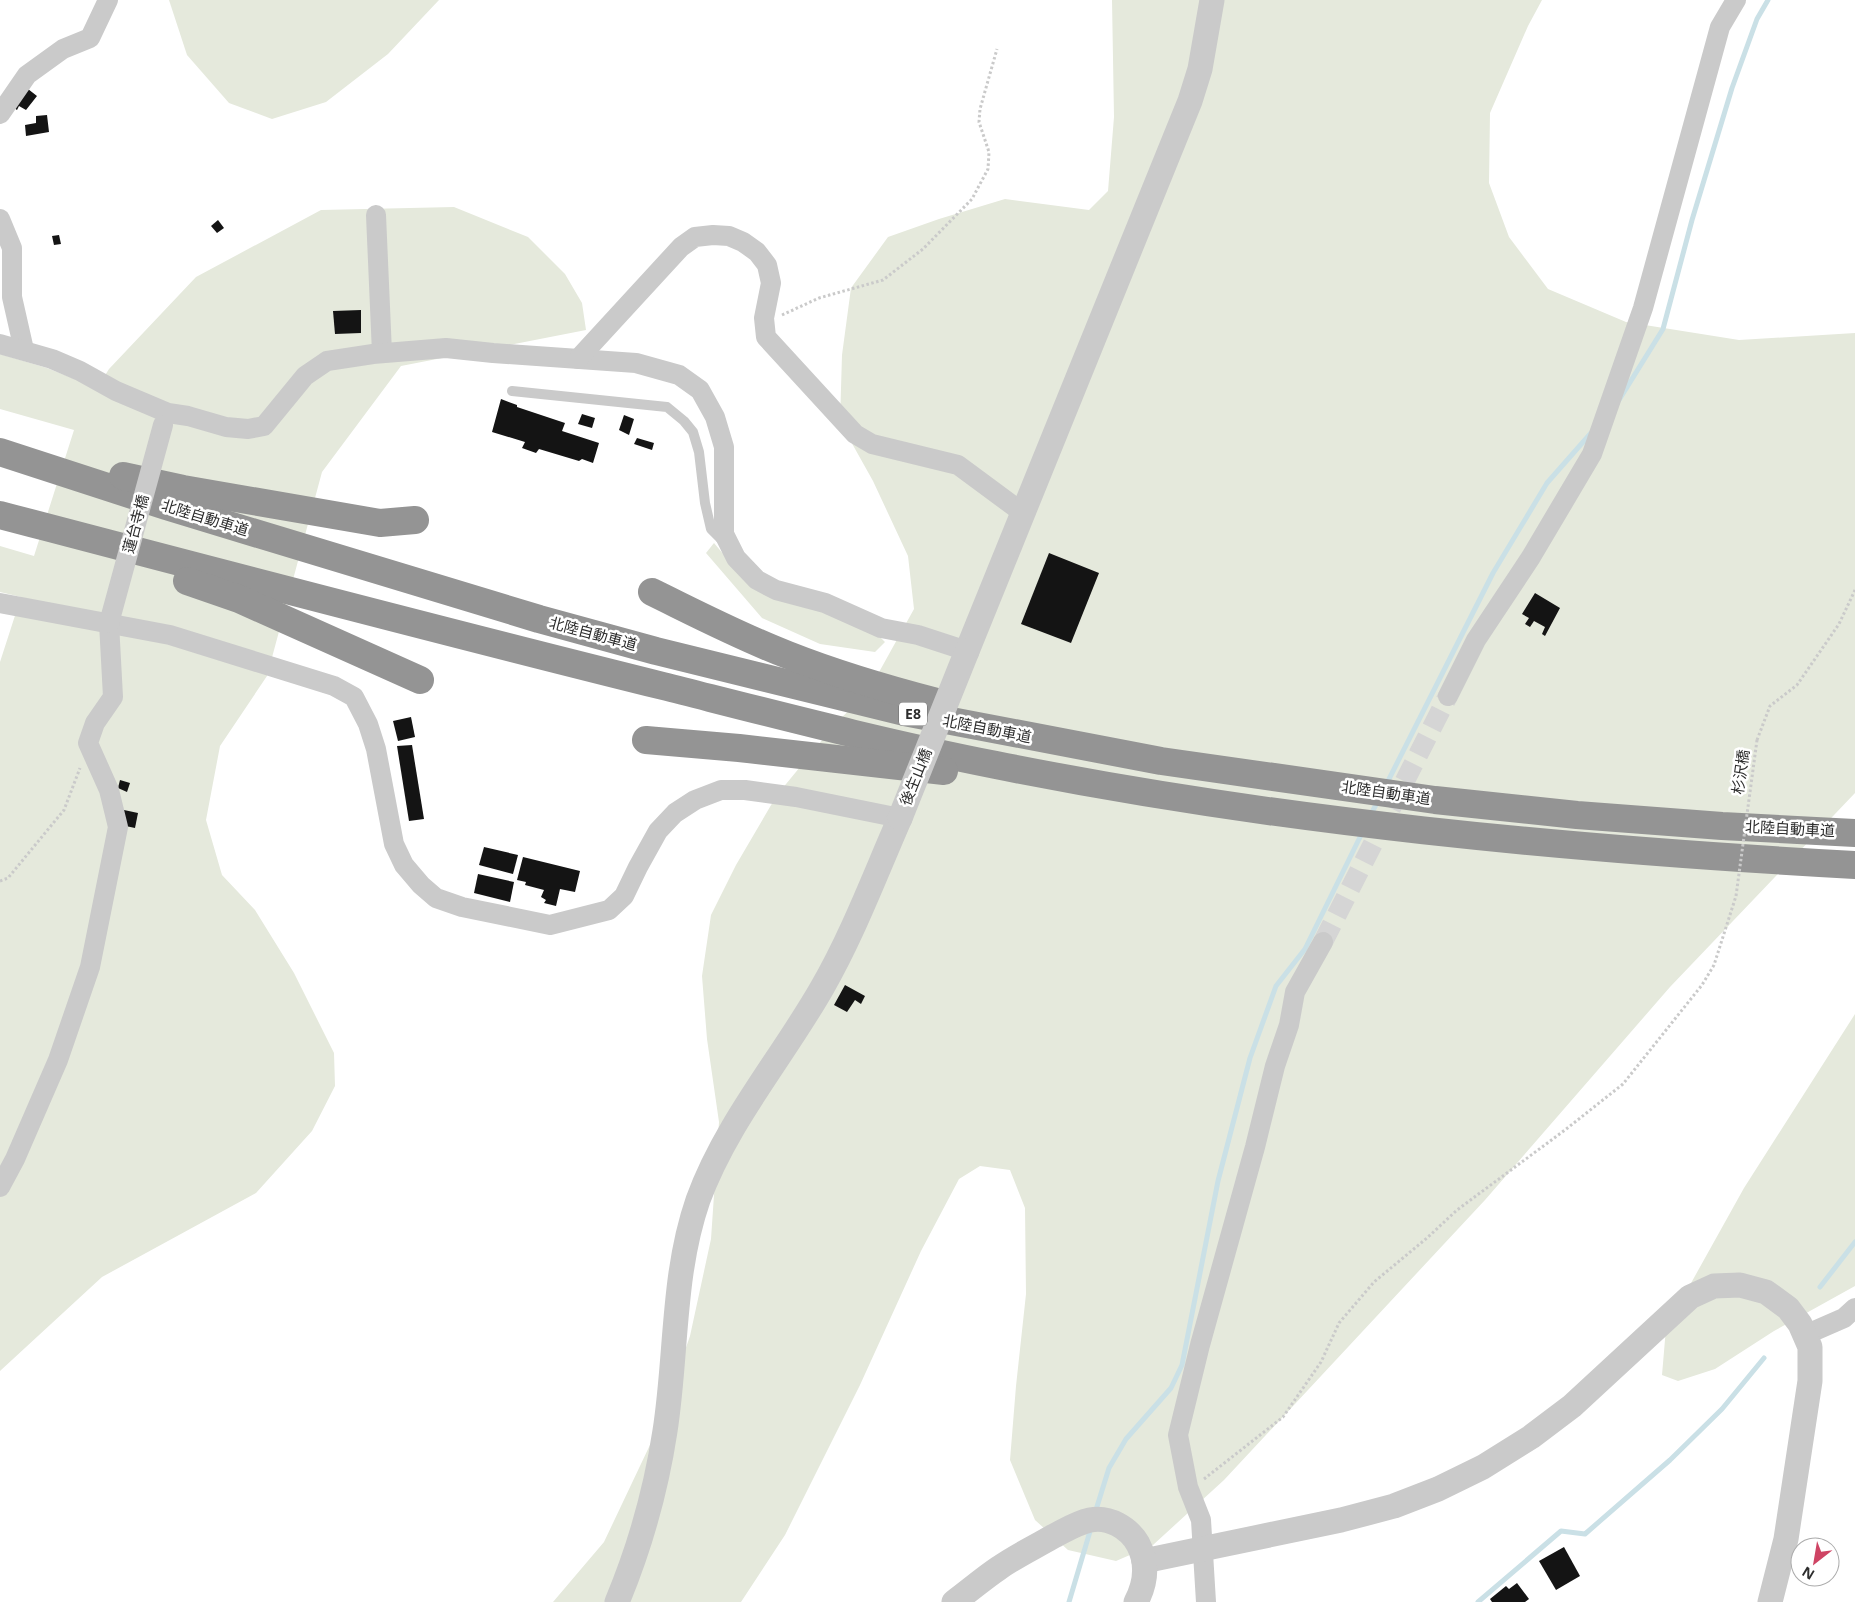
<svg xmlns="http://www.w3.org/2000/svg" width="1855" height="1602" font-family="'Open Sans','Noto Sans JP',sans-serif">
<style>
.green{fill:#e5e9dc}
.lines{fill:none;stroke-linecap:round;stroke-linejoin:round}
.stream{stroke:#cae0e6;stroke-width:5}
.building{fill:#141414}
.minor-tunnel{stroke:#d5d5d5;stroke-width:20;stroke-dasharray:20 10;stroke-linecap:butt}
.path{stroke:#cacaca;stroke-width:3;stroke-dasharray:2.5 2.5;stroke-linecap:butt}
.service{stroke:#cacaca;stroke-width:10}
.minor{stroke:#cacaca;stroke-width:20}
.tertiary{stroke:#cacaca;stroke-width:25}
.motorway{stroke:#949494;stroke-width:28}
.path-bridge{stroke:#cacaca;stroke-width:3;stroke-dasharray:2.5 2.5;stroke-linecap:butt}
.minor-bridge{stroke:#cacaca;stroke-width:20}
.tertiary-bridge{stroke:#cacaca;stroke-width:25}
.labels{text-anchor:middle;stroke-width:5;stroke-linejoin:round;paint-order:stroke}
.shield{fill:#fff;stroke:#6c6c6c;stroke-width:1}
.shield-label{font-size:14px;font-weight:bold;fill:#2d2d2d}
.street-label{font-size:15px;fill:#2d2d2d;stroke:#fff}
</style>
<rect width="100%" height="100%" fill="#fff"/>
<!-- green -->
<g class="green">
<polygon points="169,0 439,0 388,54 326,102 272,119 229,103 187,55"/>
<polygon points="1112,0 1542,0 1528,26 1490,113 1489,183 1509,237 1548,289 1626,322 1739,340 1855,333 1855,793 1670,987 1485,1200 1224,1480 1153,1545 1116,1561 1068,1550 1035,1520 1010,1460 1016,1386 1026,1294 1025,1208 1010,1170 980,1166 959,1179 921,1251 860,1385 785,1535 741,1602 553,1602 604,1542 658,1428 690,1336 711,1239 719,1122 707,1039 702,976 711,915 736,865 777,795 837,722 868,692 914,609 908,556 873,481 840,422 842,355 851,288 888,237 939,219 1005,199 1089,210 1108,191 1114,117"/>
<polygon points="454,207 528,237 565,274 582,303 586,330 401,366 322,472 267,676 220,746 206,820 222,875 255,910 294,973 334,1053 335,1086 312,1131 256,1193 102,1277 0,1371 0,662 21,597 0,592 0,546 34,556 74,430 0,409 0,354 47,368 97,388 109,369 196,277 321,210"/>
<polygon points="714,543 745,580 876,633 885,642 875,652 820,644 762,618 706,553"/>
<polygon points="1855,1014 1855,1286 1774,1331 1715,1369 1678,1381 1662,1375 1666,1328 1744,1188"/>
</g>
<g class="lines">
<!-- stream -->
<g class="stream">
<polyline points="1619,400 1663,329 1692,220 1732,88 1757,19 1768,0"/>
<polyline points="1386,785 1493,573 1547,483 1591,433"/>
<polyline points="1370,816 1379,799"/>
<polyline points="1820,1287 1855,1242"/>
<polyline points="1095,1513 1109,1468 1126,1439 1171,1388 1182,1365 1218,1181 1250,1058 1276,986 1305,949 1363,831"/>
<polyline points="1069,1602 1091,1528"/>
<polyline points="1478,1602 1561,1531 1585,1534 1670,1460 1722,1409 1764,1358"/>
</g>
</g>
<!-- building -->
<g class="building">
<polygon points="28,89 37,96 26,110 19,106 17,110 10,105"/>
<polygon points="47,115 49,132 26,136 25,125 36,123 36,116"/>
<polygon points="218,220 224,228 217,233 211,226"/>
<polygon points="59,235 61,244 54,245 52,236"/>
<polygon points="361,310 361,333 335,334 333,311"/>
<polygon points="501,399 517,405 517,407 565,423 562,431 599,443 593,463 582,459 579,461 539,449 536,453 522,448 525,442 492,432"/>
<polygon points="582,414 595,418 592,428 578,424"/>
<polygon points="624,415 634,419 629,435 619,430"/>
<polygon points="637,438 654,443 652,450 634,444"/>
<polygon points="1049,553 1099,573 1071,643 1021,624"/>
<polygon points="1535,593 1560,608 1545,636 1542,634 1545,627 1534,621 1530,627 1525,624 1529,618 1522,614"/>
<polygon points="411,717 415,737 398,741 393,721"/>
<polygon points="412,745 424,819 409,821 397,746"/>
<polygon points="120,780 130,783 127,792 118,788"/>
<polygon points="124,810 138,813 135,828 121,825"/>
<polygon points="484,847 518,855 513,874 479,865"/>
<polygon points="523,857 580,871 575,892 560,889 556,906 544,903 546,900 541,897 544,890 525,885 526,882 517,880"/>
<polygon points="478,874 514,882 510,902 474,893"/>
<polygon points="845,985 865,996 861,1004 855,1000 847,1012 834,1005"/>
<polygon points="1564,1547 1580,1576 1556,1590 1539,1561"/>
<polygon points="1517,1583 1529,1599 1525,1602 1492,1602 1490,1599 1506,1586 1509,1589"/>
</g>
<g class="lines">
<!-- minor-tunnel -->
<polyline class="minor-tunnel" points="1323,942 1448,696"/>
<!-- path -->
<g class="path">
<polyline points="782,315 819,298 883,280 923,249 972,199 988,169 989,152 979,122 980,109 997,49"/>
<polyline points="1757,740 1770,706 1797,685 1839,624 1855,590"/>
<polyline points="0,881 8,878 64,810 80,768"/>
<polyline points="1204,1479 1283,1417 1321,1362 1339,1323 1374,1282 1427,1238 1457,1210 1565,1130 1623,1084 1702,985 1714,965 1736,896"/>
</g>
<!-- service -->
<polyline class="service" points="512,391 667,407 684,421 693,432 699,452 705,503 711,529 722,540"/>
<!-- minor -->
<g class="minor">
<polyline points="0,114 27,75 63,49 90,38 108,0"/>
<polyline points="376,215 382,353"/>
<polyline points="0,219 12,248 12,297 24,350"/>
<polyline points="0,344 52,359 80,371 116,391 168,413 188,416 226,427 248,429 264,426 305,376 327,361 373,354 446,348 493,353 636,363 679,375 700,390 715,417 724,447 724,534 736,558 757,580 776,590 825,603 881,628 918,635 967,651"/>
<polyline points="578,359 681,247 695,237 713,235 729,236 743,242 757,252 767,265 771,283 764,318 766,337 855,434 872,444 958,465 1023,513"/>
<polyline points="0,603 170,635 334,686 354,697 368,724 376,749 394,844 404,865 421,885 436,898 462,907 550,925 609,910 624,896 638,867 658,831 675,813 695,800 721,790 745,790 796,797 900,818"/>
<polyline points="1448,696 1476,640 1531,557 1592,454 1643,308 1720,27 1736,0"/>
<polyline points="0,1187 15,1159 58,1060 90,967 118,827 109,790 88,743 95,723 113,697 109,623"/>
<polyline points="1805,1335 1844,1318 1855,1308"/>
<polyline points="1206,1602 1201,1520 1188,1487 1178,1435 1200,1345 1255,1147 1275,1066 1289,1025 1295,992 1323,942"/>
</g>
<!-- tertiary -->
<g class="tertiary">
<polyline points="967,651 1190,101 1200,69 1212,0"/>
<polyline points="1144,1561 1341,1520 1394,1506 1438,1489 1483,1467 1531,1437 1572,1406 1690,1297 1714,1286 1740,1285 1766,1292 1788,1308 1800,1324 1810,1347 1810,1381 1786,1539 1770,1602"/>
<path d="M617,1602C640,1547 656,1490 665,1431C677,1354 672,1275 698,1200C726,1123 782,1058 822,988C853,934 875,875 900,818"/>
<path d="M954,1602C969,1591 984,1578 999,1568C1016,1556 1035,1547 1052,1537C1064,1531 1076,1523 1090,1520C1109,1516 1129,1528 1138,1544C1148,1563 1146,1583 1136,1602"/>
</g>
<!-- motorway -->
<g class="motorway">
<polyline points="0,452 166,506 539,619 656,651 904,712 1161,761 1435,800 1577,815 1722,826 1855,833"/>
<polyline points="123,476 183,489 380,523 415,520"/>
<path d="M0,515C221,573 441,631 663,686C774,714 884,743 996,765C1279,822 1567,849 1855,865"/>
<polyline points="187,581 239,599 420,680"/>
<path d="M652,592C697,614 741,637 788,655C836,674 887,689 937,702"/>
<polyline points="646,740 739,748 944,771"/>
</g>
<!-- path-bridge -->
<polyline class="path-bridge" points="1736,896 1757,740"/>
<!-- minor-bridge -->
<polyline class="minor-bridge" points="109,623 163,425"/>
<!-- tertiary-bridge -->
<polyline class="tertiary-bridge" points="900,818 967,651"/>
</g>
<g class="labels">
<!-- shield labels -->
<rect class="shield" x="899" y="702.5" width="28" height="23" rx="4"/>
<g class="shield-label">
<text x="913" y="719">E8</text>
</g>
<!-- street labels -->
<g class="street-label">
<text transform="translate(205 518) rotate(17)" y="5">北陸自動車道</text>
<text transform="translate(136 524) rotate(-75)" y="5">蓮台寺橋</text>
<text transform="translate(593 634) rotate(15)" y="5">北陸自動車道</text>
<text transform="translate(987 729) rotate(11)" y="5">北陸自動車道</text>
<text transform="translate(1741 772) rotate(-82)" y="5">杉沢橋</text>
<text transform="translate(916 777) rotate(-68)" y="5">後生山橋</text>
<text transform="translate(1386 793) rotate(8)" y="5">北陸自動車道</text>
<text transform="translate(1790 829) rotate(3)" y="5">北陸自動車道</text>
</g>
</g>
<!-- north arrow -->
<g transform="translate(1815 1562) rotate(211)"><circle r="24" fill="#ffffff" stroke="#ababab"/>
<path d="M0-4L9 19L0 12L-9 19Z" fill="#cf4464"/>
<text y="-8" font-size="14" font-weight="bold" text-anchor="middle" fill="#2d2d2d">N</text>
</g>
</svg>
